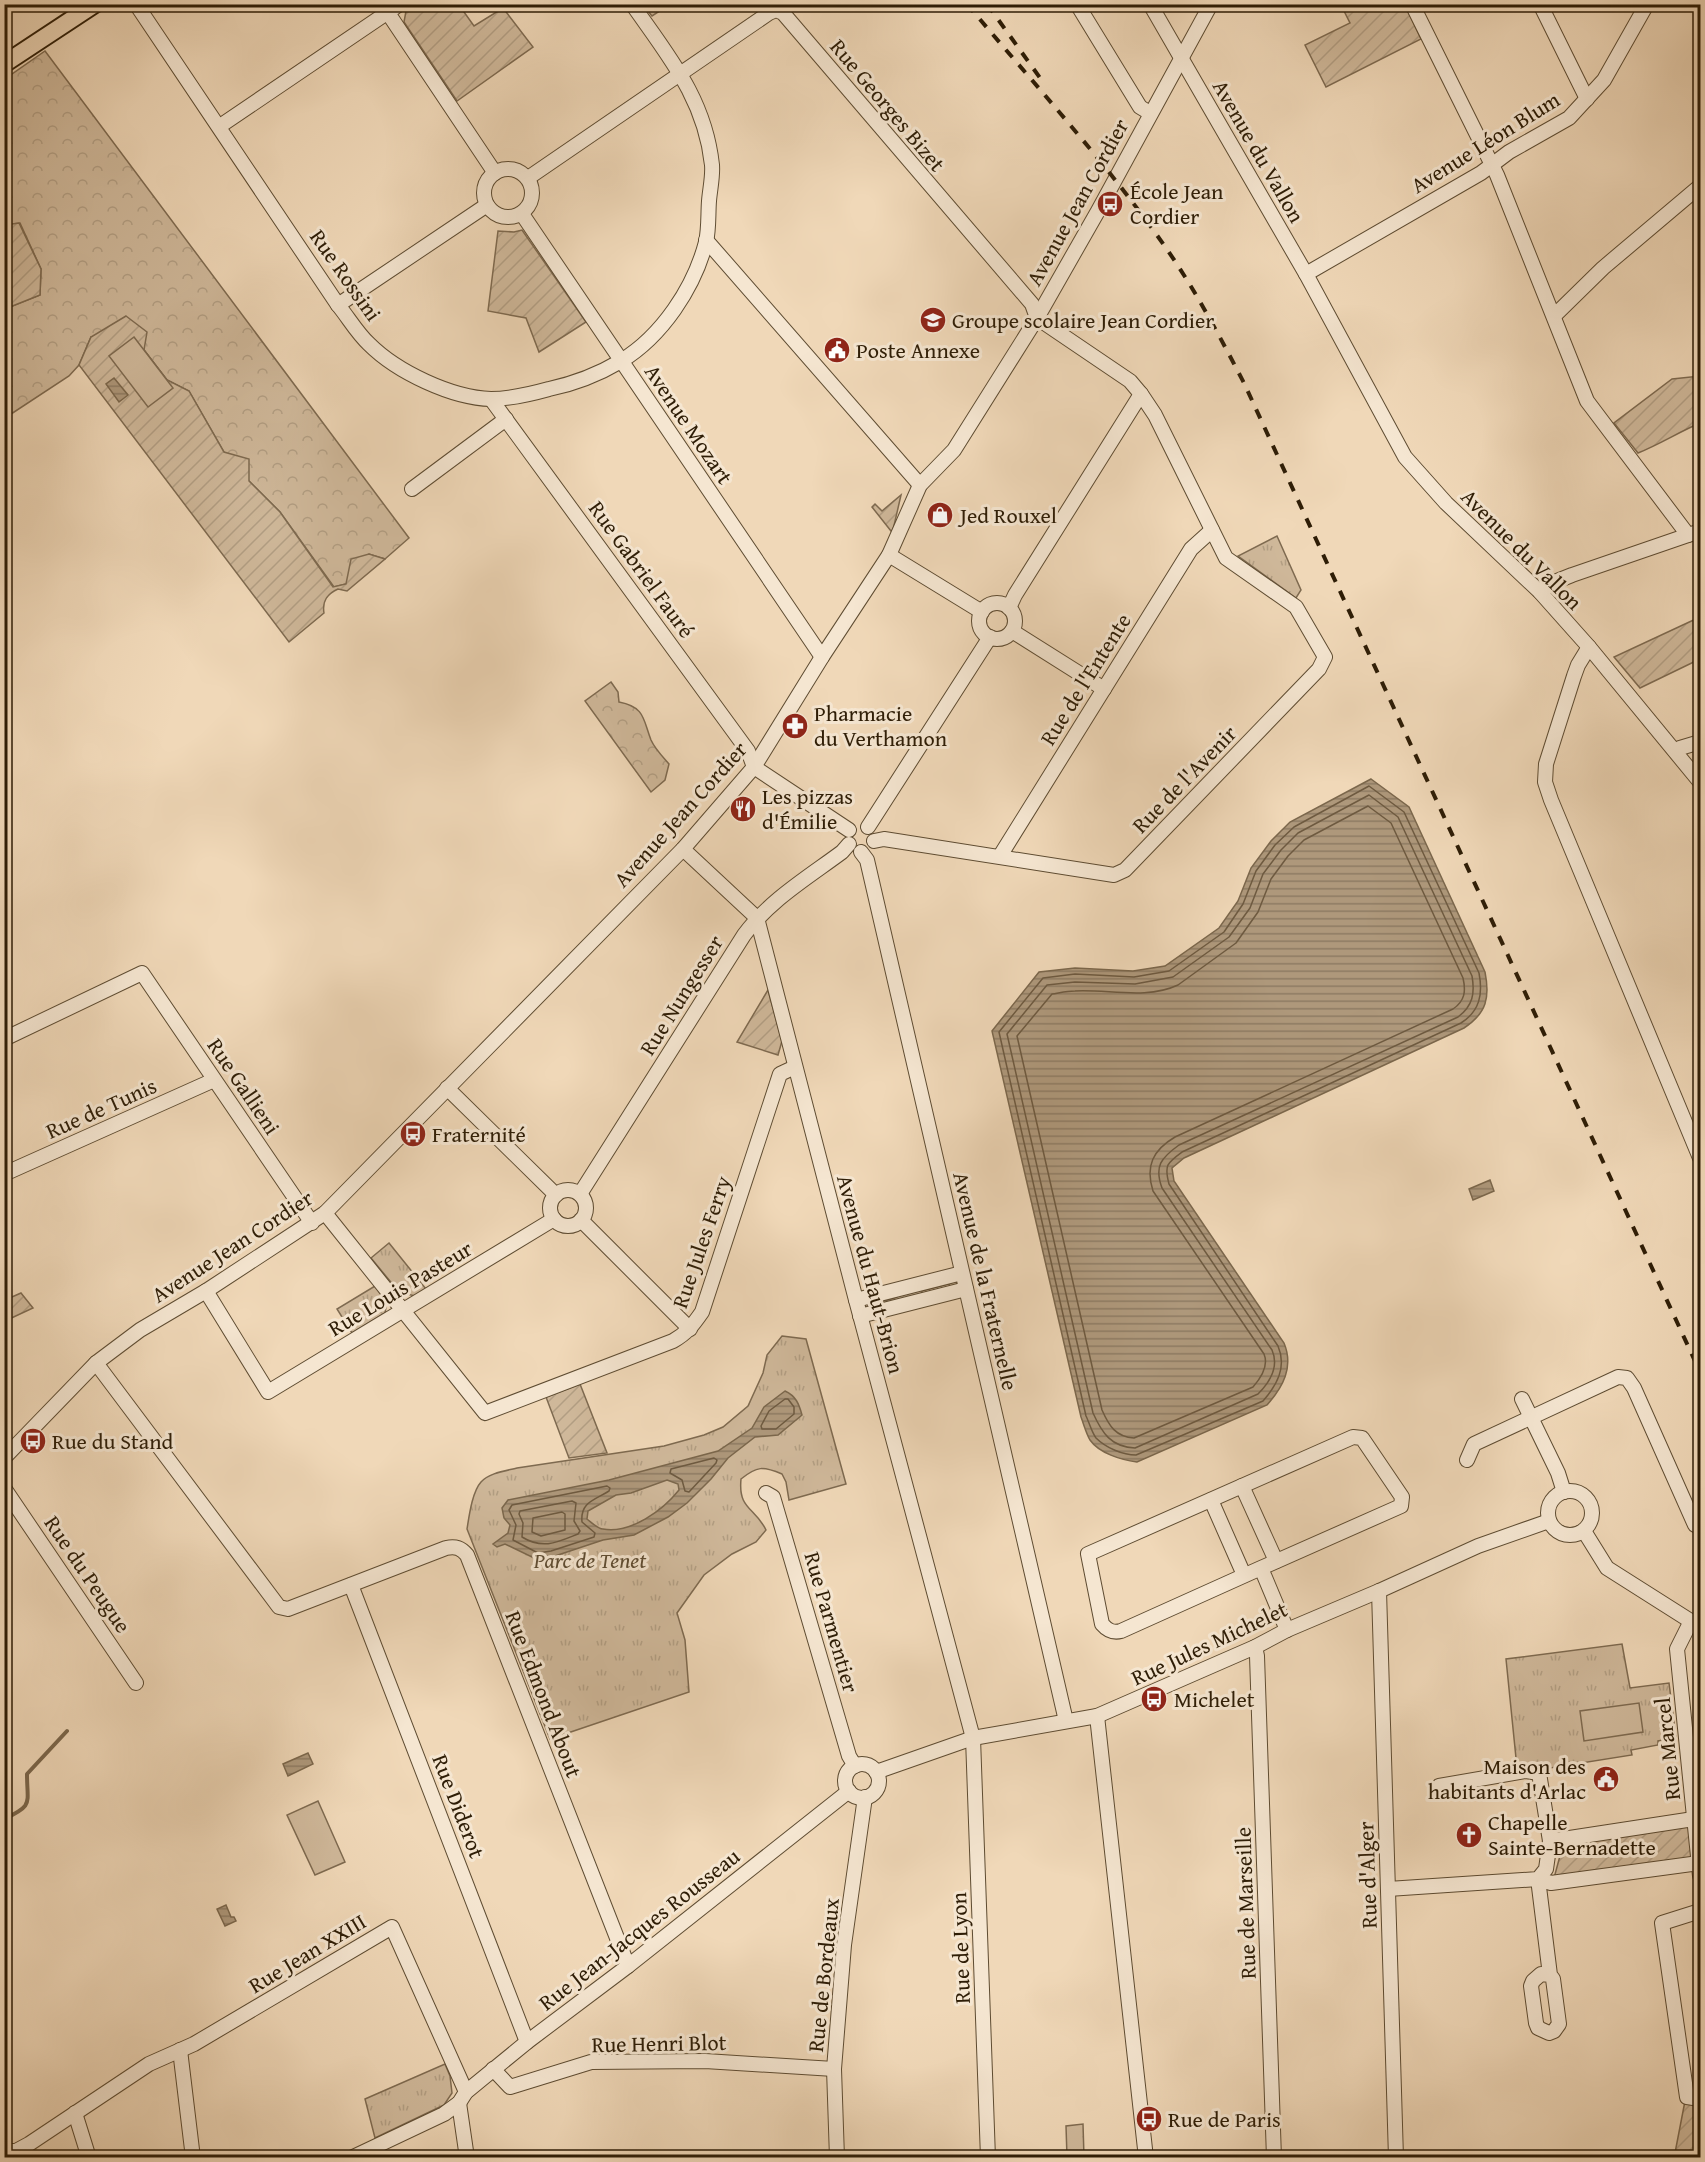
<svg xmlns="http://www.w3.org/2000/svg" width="1705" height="2162" font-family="'Gentium Book Plus',serif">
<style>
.grass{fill:url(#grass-tufts);stroke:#7e6a50;stroke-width:1.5}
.forest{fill:url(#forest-crowns);stroke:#7e6a50;stroke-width:1.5}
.garden{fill:url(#garden-furrows);stroke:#7e6a50;stroke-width:1.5}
.pitch{fill:#cfb89a;stroke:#7e6a50;stroke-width:1.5}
.water{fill:url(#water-rules);stroke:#7b674c;stroke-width:1.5;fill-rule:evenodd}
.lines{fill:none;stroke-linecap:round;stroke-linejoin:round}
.shore{stroke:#6e5a40;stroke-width:1.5}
.stream{stroke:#7b674c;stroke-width:4}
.minor-casing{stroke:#5e4c32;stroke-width:16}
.major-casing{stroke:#2e1d06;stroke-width:20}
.minor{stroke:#f5e6d1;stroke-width:14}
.major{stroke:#f0d8b8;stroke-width:16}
.rail{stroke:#2e1d06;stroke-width:4;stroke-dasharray:10 10;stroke-linecap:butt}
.labels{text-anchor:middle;stroke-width:6;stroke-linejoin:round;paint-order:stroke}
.street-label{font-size:22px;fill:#2e1d06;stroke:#f5e6d1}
.poi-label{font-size:22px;fill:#2e1d06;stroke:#f5e6d1;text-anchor:start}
.park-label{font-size:22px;font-style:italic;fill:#5e4c32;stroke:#f5e6d1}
</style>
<defs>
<pattern id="grass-tufts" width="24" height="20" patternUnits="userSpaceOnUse" patternTransform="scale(1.5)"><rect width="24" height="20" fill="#cfb89a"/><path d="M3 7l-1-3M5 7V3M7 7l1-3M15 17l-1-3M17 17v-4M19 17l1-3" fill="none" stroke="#b29e83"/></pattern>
<pattern id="forest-crowns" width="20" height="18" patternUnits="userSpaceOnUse" patternTransform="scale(1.5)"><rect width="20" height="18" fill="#cfb89a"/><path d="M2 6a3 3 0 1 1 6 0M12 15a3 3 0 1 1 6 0" fill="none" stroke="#b29e83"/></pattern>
<pattern id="garden-furrows" width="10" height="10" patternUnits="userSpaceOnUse" patternTransform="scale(1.5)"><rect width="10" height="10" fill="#cfb89a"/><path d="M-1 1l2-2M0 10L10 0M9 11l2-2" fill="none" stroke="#b29e83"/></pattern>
<pattern id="water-rules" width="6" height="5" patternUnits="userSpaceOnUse" patternTransform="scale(1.5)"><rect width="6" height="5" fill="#ae987b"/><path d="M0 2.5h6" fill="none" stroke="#8e7b63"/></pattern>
</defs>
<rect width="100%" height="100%" fill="#f0d8b8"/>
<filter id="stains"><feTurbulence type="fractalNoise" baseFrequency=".00333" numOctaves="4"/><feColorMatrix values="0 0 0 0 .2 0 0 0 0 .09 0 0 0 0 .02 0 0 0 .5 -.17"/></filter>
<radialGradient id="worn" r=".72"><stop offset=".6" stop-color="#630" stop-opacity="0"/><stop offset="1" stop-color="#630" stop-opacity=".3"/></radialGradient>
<!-- grass -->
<g class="grass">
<polygon points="1277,536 1301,590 1296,598 1238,556"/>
<polygon points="389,1243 426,1289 415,1296 399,1292 371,1258"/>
<path d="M956,1280L957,1285L951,1289L949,1284L922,1291L921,1296L871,1308L868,1306L867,1302C878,1303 897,1300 903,1292Z"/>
<polygon points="375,1286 387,1302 385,1313 352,1333 337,1309"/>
<path d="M782,1336L806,1339L846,1484L789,1500L786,1482L782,1474C763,1466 757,1466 741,1479C738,1510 755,1507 766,1530L756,1542L732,1554L704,1575L677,1613L685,1640L689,1692L550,1739L467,1529C469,1517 472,1492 481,1482C489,1473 505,1471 517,1468L664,1446L704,1435L723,1427L748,1406L763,1373L767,1355Z"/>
<polygon points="1622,1644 1630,1688 1669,1683 1676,1738 1658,1741 1658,1745 1631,1750 1632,1755 1550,1768 1548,1763 1517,1768 1506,1659"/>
<polygon points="445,2064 450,2076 452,2093 444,2105 375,2138 365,2099"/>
<polygon points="1083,2124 1084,2157 1067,2157 1066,2126"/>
</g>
<!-- forest -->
<g class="forest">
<polygon points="45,51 409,538 385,559 369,554 346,584 334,587 280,512 249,481 224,452 189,391 167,380 144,350 91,337 79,365 69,376 5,418 5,309 40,295 41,269 20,223 5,225 5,79"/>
<path d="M611,682L618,692L619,702C645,707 643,719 651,740C655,749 663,757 669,764L665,780L651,792L585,701Z"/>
</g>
<!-- garden -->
<g class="garden">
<polygon points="417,4 459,5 474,26 503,8 533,47 457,101 404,22 406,11"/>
<polygon points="643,5 669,5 652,16"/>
<polygon points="1341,5 1405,5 1421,39 1326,87 1305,45 1350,23"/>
<polygon points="19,223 41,269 40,295 5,309 5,225"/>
<polygon points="522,230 586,322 539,352 526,318 488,311 498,231 514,232"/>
<path d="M126,316L147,332L144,350L167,380L189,391L224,452L249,459V481L280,512L333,587L346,584L351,559L369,554L385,559L347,591L338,589C327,594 322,601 324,613L289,642L79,365L91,337Z"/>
<path d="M1700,376V423C1679,432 1660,444 1638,453L1614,423L1672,379Z"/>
<polygon points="901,495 893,530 891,531 872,507 875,504 882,511"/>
<polygon points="1700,617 1700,659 1640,688 1614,657"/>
<polygon points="768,990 782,1041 778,1055 737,1042"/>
<polygon points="21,1293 33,1308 5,1321 5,1300"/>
<polygon points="580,1384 607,1453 569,1458 546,1397"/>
<polygon points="1688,1822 1693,1860 1554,1878 1564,1841"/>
<polygon points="1685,2101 1700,2104 1700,2157 1674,2158"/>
</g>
<!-- pitch -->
<g class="pitch">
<polygon points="134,337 173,388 148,407 109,356"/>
<polygon points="1639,1703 1643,1732 1584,1741 1580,1711"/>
<polygon points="318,1801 345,1862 315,1875 287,1815"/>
</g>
<!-- water -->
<g class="water">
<polygon points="114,378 128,395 119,402 106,384"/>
<path d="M1371,779L1409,807L1485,972C1490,997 1487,1013 1464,1028L1184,1158L1172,1168L1174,1181L1284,1343C1294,1367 1283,1387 1267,1405L1137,1462C1121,1460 1099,1453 1090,1440C1086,1433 1084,1425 1081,1417L992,1031L1039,972L1075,968L1133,971L1165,966L1219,928L1238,901L1251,868L1271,841L1290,822Z"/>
<polygon points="1490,1180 1494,1191 1473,1200 1469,1189"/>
<path d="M785,1391C796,1396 799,1404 802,1415L778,1435L755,1437L728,1458L711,1479L687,1503L668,1517L634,1535L603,1540L552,1557L536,1559L505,1544L497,1547L493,1544L508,1533L510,1525L504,1518L502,1508L508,1500L609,1480L718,1451L752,1428L764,1407ZM667,1480L678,1484L679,1490C663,1510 631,1534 603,1529C598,1529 592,1523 587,1519L588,1511L616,1495L631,1493Z"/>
<polygon points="308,1753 313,1764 288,1776 283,1764"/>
<polygon points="226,1905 231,1917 234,1917 236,1921 225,1926 217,1909"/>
</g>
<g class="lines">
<!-- shore -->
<g class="shore">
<path d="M1369,786L1404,812L1479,973C1483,994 1480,1011 1461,1023L1182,1152C1167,1163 1164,1165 1169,1184L1278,1346C1287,1367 1277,1385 1263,1401L1136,1455C1123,1455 1106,1448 1096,1438C1092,1433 1089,1422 1086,1416L999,1032L1043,978L1075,974L1134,977L1169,971L1224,932L1243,904L1256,871L1275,845L1294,827Z"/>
<path d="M1369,795L1398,817L1472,976C1475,993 1473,1006 1458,1017L1179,1145C1161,1158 1154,1166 1162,1188L1272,1350C1279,1366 1270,1382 1258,1394L1135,1448C1111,1447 1102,1433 1093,1413L1007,1034L1047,985L1075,982L1135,984L1173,977L1229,937L1250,908L1263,874L1281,850L1298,833Z"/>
<path d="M1368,806L1391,823L1463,978C1466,991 1465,1001 1453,1009L1175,1137C1153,1150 1145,1166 1153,1191L1264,1354C1269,1366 1261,1378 1253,1387L1134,1438C1116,1437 1109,1426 1102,1410L1017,1036L1052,994C1059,993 1067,991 1075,991C1108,989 1146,1000 1178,985L1236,943L1258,912L1271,879L1288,856L1304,840Z"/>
<polygon points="785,1399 788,1399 794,1407 794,1414 776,1429 762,1429 761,1426 769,1411"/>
<polygon points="714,1458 717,1460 716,1463 689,1492 685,1491 682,1480 670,1473 671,1469"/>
<path d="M607,1486L610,1488L609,1491C595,1500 580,1502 582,1522L595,1533L594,1537L551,1551L538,1553L513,1540L516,1525L509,1510L512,1505Z"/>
<path d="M572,1501L576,1503L574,1521L580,1531L578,1534C558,1542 543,1550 522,1537L523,1523L519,1514L520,1511Z"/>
<polygon points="562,1512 565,1514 565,1530 541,1536 532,1532 533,1518"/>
</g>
<!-- stream -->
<path class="stream" d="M4,1819C34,1805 27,1804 27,1774L67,1731"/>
<defs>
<g id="minor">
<path d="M136,4L338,305C348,317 357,333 369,344C397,372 452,398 491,399C510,399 531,394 549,389C573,384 599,374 621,361C662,336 694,288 706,242C709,229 708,214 709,201C710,189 713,176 712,165C705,99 669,57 632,4"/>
<polyline points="382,4 495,173"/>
<polyline points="1077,4 1140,107 1150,113"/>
<polyline points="1150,4 1306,274 1405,457 1446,503 1540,592 1589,647 1700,782"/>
<polyline points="1412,4 1497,175 1587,401 1688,535"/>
<polyline points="1540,4 1587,99"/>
<polyline points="220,126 400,4"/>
<circle cx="508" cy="193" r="24"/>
<polyline points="528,178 769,13 776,10 783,13 1032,304 1037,318 1130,381 1141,394 1155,415 1226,558 1296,607 1325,657 1319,669 1125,870 1114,875 884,839 874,841"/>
<polyline points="522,214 822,657"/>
<polyline points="706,240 920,485"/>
<polyline points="1306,274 1481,173 1509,152 1569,118 1604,80 1647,4"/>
<polyline points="338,305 487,205"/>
<polyline points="1554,316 1603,268 1700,186"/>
<polyline points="491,399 748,751 754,767 849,830"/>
<polyline points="412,489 506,419"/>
<polyline points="889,555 982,612"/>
<polyline points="1540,592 1552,583 1572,575 1700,531"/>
<circle cx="997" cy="621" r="18"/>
<polyline points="1009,608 1015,595 1141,394"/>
<polyline points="1012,631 1104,689"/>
<polyline points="1589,647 1578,665 1574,676 1546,764 1545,782 1551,800 1700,1158"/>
<polyline points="1675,751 1680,748 1700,742"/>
<polyline points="868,827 990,637"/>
<polyline points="683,849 757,918 856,1300 973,1738 988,2158"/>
<polyline points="861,852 867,860 1066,1721"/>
<polyline points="1000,856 1191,549 1212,530"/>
<polyline points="4,1039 142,973 312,1223"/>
<polyline points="447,1088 556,1195"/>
<polyline points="4,1174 214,1080"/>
<circle cx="568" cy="1208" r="18"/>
<path d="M580,1194L744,935C770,900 807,878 842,852L849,844"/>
<path d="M325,1213L485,1413L673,1341C687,1333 693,1325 702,1312L780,1074L795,1067"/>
<polyline points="581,1220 690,1329"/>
<polyline points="206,1291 268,1392 554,1219"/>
<polyline points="856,1300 962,1273"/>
<polyline points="860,1316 966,1289"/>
<path d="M96,1363L279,1607L288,1609L446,1548C456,1546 461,1548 467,1555L628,1966"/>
<polyline points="1522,1399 1558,1473 1564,1492"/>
<polyline points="4,1458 96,1363 140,1330 206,1291 325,1213 683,849 754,767 822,657 889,555 920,485 954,450 1037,318 1098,211 1211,4"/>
<polyline points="1467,1460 1474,1444 1618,1377 1627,1378 1634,1388 1695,1525"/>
<polyline points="1242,1486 1276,1561"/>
<polyline points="4,1488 136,1683"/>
<circle cx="1570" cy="1513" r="22"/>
<polyline points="766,1493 773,1497 849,1756 855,1766"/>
<polyline points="1211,1500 1244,1575"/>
<polyline points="1584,1531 1607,1568 1700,1627"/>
<path d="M1261,1568L1121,1631C1113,1633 1108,1631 1102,1624L1088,1554L1353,1437L1362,1438L1402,1497L1401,1506L1261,1568L1287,1630"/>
<polyline points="351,1585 527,2042"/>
<polyline points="1379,1591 1396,2158"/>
<polyline points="1691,1621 1677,1649 1700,1876"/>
<polyline points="1255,1647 1257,1656 1274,2158"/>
<polyline points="1097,1716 1146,2158"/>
<circle cx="862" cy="1781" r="17"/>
<polyline points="876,1772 973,1738 1097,1716 1255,1647 1287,1630 1379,1591 1478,1546 1549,1521"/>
<polyline points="1439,1786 1526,1771 1539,1773 1550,1841"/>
<polyline points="1388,1889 1538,1879 1546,1869 1550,1841 1700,1818"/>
<polyline points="1700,1911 1662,1923 1687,2097 1700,2099"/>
<polyline points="1550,1975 1541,1974 1533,1981 1531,1986 1536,2023 1538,2028 1549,2033 1554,2031 1559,2024 1553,1979 1550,1975 1538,1879 1551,1883 1699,1863"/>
<polyline points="180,2050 193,2158"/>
<polyline points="493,2069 510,2087 591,2062 705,2061 834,2069"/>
<polyline points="459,2103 467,2158"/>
<polyline points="75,2113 89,2158"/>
<polyline points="4,2151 16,2151 29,2144 149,2064 194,2044 392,1927 466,2092"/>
<polyline points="351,2158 444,2114 459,2103 466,2092 527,2042 628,1966 849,1791"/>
<polyline points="837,2158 834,2069 844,1945 865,1797"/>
</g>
<polyline id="major" points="4,64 95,4"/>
</defs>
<!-- minor casing -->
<use href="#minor" class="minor-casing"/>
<!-- major casing -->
<use href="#major" class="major-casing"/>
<!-- minor -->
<use href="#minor" class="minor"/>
<!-- major -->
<use href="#major" class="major"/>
<!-- rail -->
<g class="rail">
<path d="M967,4C1034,84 1106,162 1166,248C1196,291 1220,337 1244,383L1700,1372"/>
<polyline points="987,4 1043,82"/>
</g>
</g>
<!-- icons -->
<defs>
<symbol id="bus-disc" viewBox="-11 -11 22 22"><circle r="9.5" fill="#8f2418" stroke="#f5e6d1"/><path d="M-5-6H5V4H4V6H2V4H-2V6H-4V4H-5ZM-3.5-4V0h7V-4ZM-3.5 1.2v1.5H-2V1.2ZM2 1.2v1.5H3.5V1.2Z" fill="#fff"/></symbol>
<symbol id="school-disc" viewBox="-11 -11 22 22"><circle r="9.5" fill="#8f2418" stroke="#f5e6d1"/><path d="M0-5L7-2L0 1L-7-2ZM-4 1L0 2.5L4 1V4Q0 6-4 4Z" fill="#fff"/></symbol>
<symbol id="civic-disc" viewBox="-11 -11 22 22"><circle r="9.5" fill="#8f2418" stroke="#f5e6d1"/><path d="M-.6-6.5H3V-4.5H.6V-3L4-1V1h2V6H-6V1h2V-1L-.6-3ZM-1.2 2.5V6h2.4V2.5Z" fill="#fff"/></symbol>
<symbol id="shop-disc" viewBox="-11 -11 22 22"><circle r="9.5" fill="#8f2418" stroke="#f5e6d1"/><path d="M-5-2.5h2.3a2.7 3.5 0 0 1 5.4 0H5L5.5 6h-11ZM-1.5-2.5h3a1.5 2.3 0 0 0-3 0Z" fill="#fff"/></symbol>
<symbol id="pharmacy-disc" viewBox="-11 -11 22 22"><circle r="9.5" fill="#8f2418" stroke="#f5e6d1"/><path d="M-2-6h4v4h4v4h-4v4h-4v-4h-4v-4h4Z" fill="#fff"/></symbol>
<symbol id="restaurant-disc" viewBox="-11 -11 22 22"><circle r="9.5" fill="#8f2418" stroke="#f5e6d1"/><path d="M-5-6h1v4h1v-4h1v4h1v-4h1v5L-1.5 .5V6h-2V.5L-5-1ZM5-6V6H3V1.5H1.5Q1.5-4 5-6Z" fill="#fff"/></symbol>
<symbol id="church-disc" viewBox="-11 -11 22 22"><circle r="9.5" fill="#8f2418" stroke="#f5e6d1"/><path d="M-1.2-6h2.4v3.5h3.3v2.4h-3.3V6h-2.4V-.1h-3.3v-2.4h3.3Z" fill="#fff"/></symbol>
</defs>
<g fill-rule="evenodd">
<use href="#bus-disc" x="1095" y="189" width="30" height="30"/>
<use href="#school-disc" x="918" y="305" width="30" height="30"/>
<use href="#civic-disc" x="822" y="335" width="30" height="30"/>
<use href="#shop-disc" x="925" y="500" width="30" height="30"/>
<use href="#pharmacy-disc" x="780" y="711" width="30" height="30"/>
<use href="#restaurant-disc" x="728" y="794" width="30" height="30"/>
<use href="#bus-disc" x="398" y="1119" width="30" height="30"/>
<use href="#bus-disc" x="18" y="1426" width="30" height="30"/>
<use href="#bus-disc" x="1139" y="1684" width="30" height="30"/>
<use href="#civic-disc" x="1591" y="1764" width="30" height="30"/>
<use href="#church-disc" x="1454" y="1820" width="30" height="30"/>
<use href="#bus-disc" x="1134" y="2104" width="30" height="30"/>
</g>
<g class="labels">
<!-- street labels -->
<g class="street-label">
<text transform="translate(888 105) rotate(50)" y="8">Rue Georges Bizet</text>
<text transform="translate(1485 142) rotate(-32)" y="8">Avenue Léon Blum</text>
<text transform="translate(1259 151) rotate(60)" y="8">Avenue du Vallon</text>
<text transform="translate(1077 202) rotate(-61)" y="8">Avenue Jean Cordier</text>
<text transform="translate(346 275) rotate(55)" y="8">Rue Rossini</text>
<text transform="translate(689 424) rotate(56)" y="8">Avenue Mozart</text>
<text transform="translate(1522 549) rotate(45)" y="8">Avenue du Vallon</text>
<text transform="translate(642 569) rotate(54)" y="8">Rue Gabriel Fauré</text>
<text transform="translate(1085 679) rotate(-58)" y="8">Rue de l'Entente</text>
<text transform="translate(1184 779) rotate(-46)" y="8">Rue de l'Avenir</text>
<text transform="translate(680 814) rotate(-48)" y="8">Avenue Jean Cordier</text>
<text transform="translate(681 995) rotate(-58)" y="8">Rue Nungesser</text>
<text transform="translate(244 1086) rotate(56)" y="8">Rue Gallieni</text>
<text transform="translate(101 1108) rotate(-24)" y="8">Rue de Tunis</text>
<text transform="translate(701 1242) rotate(-71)" y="8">Rue Jules Ferry</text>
<text transform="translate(232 1246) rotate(-33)" y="8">Avenue Jean Cordier</text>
<text transform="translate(871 1274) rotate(75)" y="8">Avenue du Haut-Brion</text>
<text transform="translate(986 1281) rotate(77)" y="8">Avenue de la Fraternelle</text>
<text transform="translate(400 1288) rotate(-31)" y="8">Rue Louis Pasteur</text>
<text transform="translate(88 1574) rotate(56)" y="8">Rue du Peugue</text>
<text transform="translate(832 1622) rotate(74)" y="8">Rue Parmentier</text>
<text transform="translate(1209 1643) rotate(-25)" y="8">Rue Jules Michelet</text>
<text transform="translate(544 1694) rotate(69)" y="8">Rue Edmond About</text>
<text transform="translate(1667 1749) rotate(-96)" y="8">Rue Marcel</text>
<text transform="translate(459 1806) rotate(69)" y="8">Rue Diderot</text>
<text transform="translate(1367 1875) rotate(-92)" y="8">Rue d'Alger</text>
<text transform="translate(1245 1903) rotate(-92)" y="8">Rue de Marseille</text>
<text transform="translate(639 1929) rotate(-38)" y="8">Rue Jean-Jacques Rousseau</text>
<text transform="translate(960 1948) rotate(-92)" y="8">Rue de Lyon</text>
<text transform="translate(307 1953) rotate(-31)" y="8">Rue Jean XXIII</text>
<text transform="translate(823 1975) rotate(-84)" y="8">Rue de Bordeaux</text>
<text transform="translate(659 2043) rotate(-1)" y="8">Rue Henri Blot</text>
</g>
<!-- poi labels -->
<g class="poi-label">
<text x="1130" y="199">École Jean<tspan x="1130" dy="25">Cordier</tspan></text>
<text x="952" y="328">Groupe scolaire Jean Cordier</text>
<text x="856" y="358">Poste Annexe</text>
<text x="960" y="523">Jed Rouxel</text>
<text x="814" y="721">Pharmacie<tspan x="814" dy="25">du Verthamon</tspan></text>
<text x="762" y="804">Les pizzas<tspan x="762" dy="25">d'Émilie</tspan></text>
<text x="432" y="1142">Fraternité</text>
<text x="52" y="1449">Rue du Stand</text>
<text x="1174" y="1707">Michelet</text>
<text x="1586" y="1774" text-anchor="end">Maison des<tspan x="1586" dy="25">habitants d'Arlac</tspan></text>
<text x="1488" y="1830">Chapelle<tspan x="1488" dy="25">Sainte-Bernadette</tspan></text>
<text x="1168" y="2127">Rue de Paris</text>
</g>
<!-- park labels -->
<g class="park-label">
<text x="590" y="1568">Parc de Tenet</text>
</g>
</g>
<!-- margin -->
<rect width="1705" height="2162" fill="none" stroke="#f0d8b8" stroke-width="24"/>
<rect x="6" y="6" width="1693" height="2150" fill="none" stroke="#2e1d06" stroke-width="3"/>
<rect x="12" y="12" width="1681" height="2138" fill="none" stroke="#2e1d06" stroke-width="1.5"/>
<rect width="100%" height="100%" filter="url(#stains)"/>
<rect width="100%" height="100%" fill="url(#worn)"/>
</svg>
